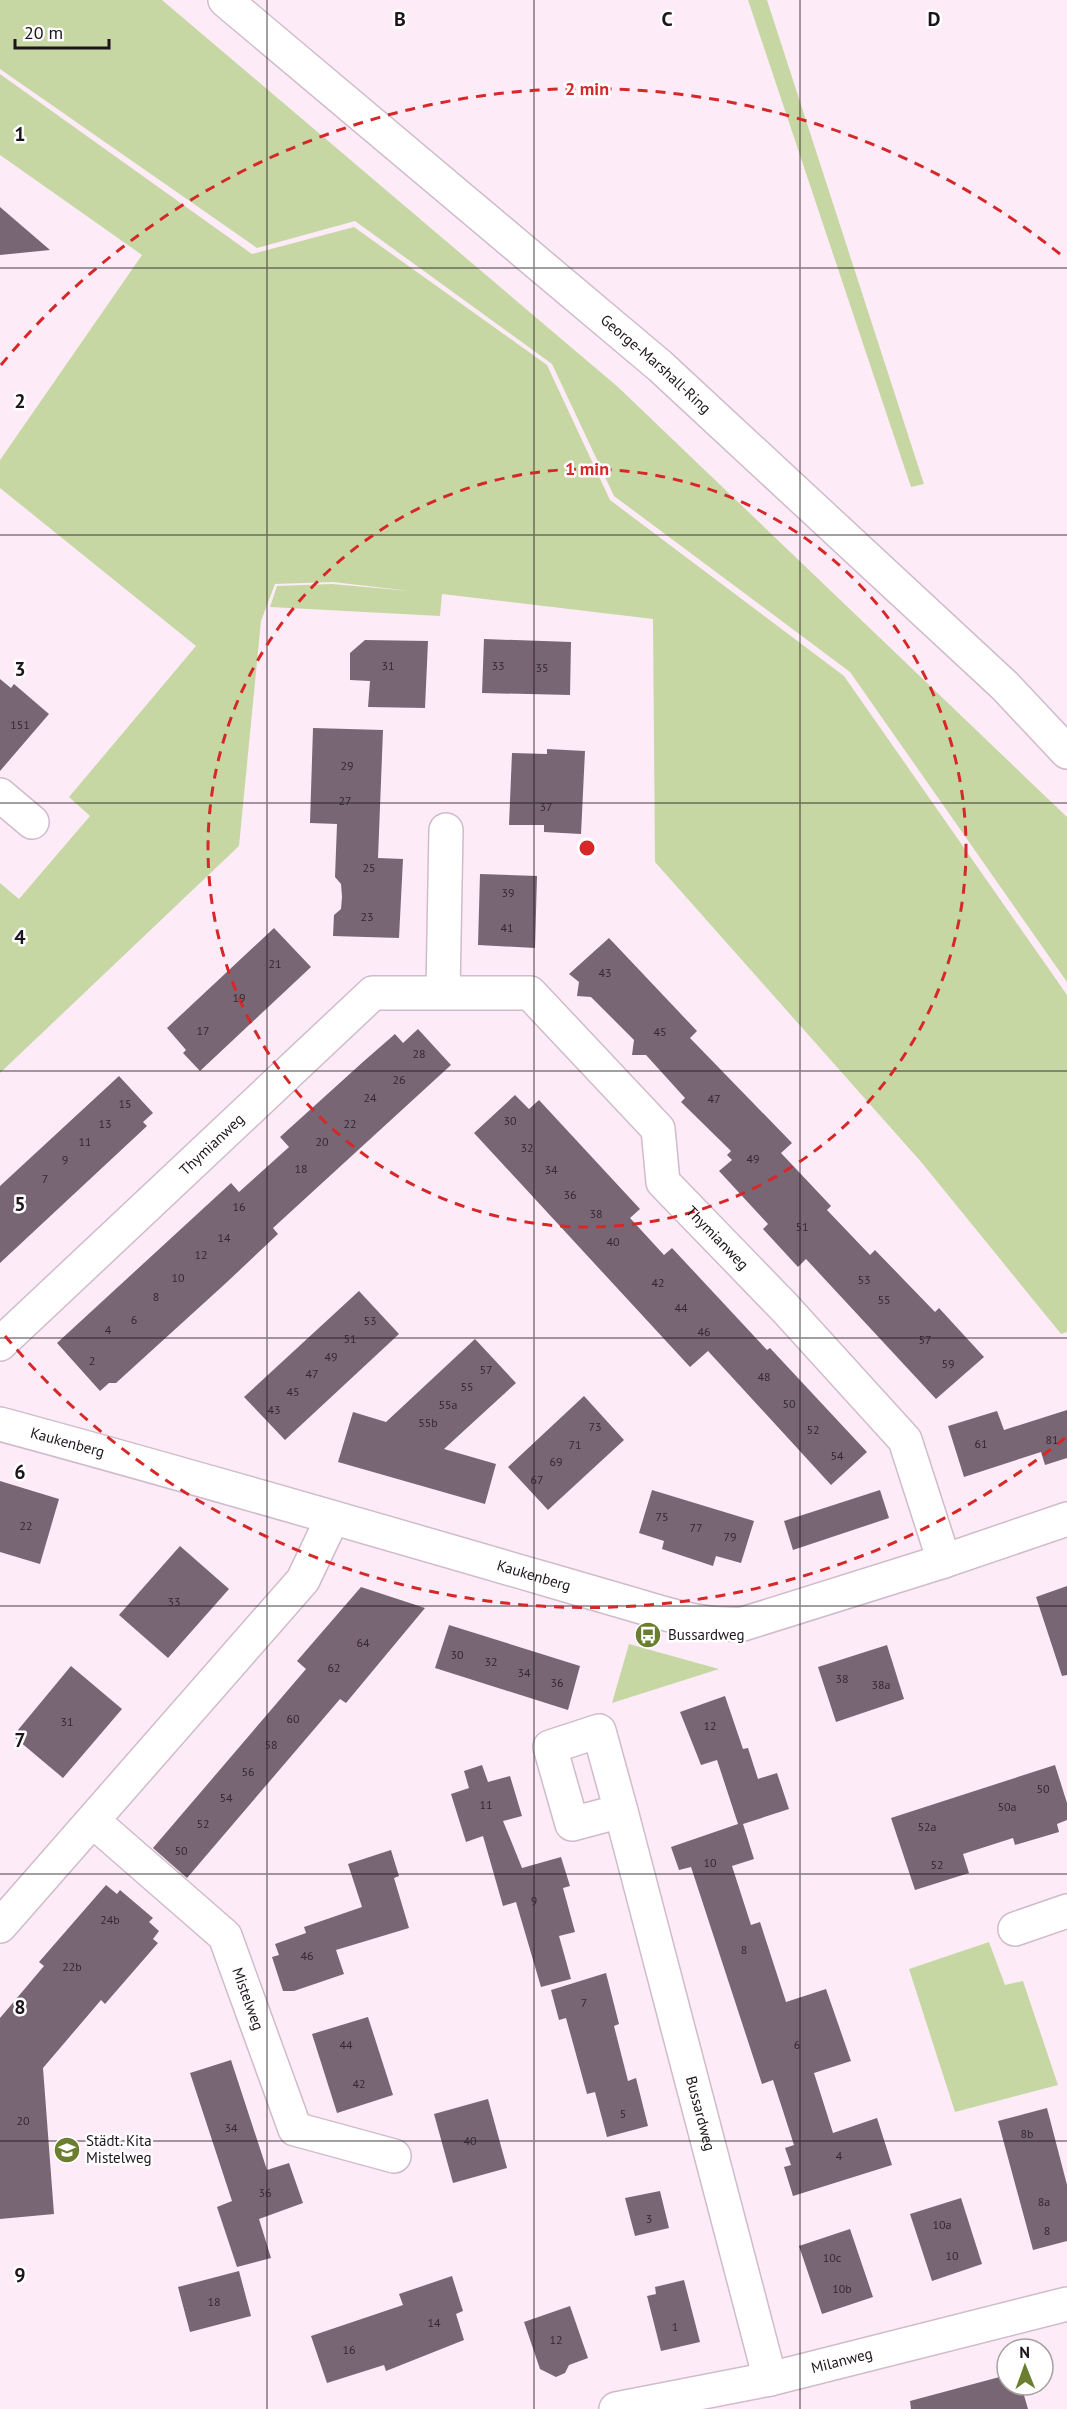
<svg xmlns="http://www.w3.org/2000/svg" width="1067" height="2409" font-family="'PT Sans',sans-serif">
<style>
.green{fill:#c7d7a4}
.building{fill:#796674}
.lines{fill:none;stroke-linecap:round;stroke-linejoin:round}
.minor-casing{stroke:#d0bbcb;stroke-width:36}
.major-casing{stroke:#d0bbcb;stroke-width:36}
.minor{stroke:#fff;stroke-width:33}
.major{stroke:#fff;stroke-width:33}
.grid{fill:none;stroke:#1d151b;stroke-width:1.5;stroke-opacity:0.55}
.ring{fill:none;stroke:#d62828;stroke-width:3;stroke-dasharray:10 8}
.labels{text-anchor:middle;stroke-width:5;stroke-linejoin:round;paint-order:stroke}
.number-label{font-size:12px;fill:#342931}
.street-label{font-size:15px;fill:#1d151b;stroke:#fff}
.poi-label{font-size:15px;fill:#1d151b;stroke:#fff;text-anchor:start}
.grid-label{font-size:20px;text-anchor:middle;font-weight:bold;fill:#1d151b;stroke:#fff;stroke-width:5;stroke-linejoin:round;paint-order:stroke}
.centre{fill:#d62828;stroke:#fff;stroke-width:3}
.ring-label{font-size:18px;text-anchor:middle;font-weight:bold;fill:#d62828;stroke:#fff;stroke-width:5;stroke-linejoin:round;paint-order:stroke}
</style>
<rect width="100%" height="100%" fill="#fdecf8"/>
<!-- green -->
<g class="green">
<polygon points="0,0 162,0 618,387 1067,817 1067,982 850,672 614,496 552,364 355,221 257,248 0,69"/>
<polygon points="748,0 767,0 924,484 911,487"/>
<polygon points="0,74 252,254 354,227 547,365 610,500 844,676 1067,995 1067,1332 1061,1334 922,1163 655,862 653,619 442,594 440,616 270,607 277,586 332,584 410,591 333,582 275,584 261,621 239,846 0,1073 0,883 19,899 90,816 69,797 196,646 0,488 0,460 142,255 0,155"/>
<polygon points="629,1644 719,1669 612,1703"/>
<polygon points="989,1942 1005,1985 1023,1981 1058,2085 955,2112 909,1969"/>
</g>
<!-- building -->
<g class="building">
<polygon points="0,207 50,250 0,255"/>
<polygon points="484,639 571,642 570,695 482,693"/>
<polygon points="365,640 428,641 425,708 368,707 370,681 350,680 350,653"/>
<polygon points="0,679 11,688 14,684 49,714 0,771"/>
<polygon points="313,728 383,730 378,858 403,859 399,938 333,936 334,915 341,909 342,897 341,884 335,877 337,824 310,823"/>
<polygon points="547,749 585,751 581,834 544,832 544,825 509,825 512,753 547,754"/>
<polygon points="480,874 537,876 535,948 478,945"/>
<polygon points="274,928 311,967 200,1071 183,1053 186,1050 167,1028"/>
<polygon points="609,938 697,1031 690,1038 792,1143 781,1153 831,1206 827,1210 870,1255 875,1250 935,1312 939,1308 984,1357 936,1399 806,1259 798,1267 763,1229 768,1224 719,1171 732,1160 727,1155 731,1151 681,1102 685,1098 646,1055 632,1055 634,1040 591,997 577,996 579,982 569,974"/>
<polygon points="418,1029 451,1065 273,1228 278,1234 226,1283 116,1383 109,1383 100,1391 57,1343 231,1183 239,1192 289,1147 280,1137 364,1061 395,1034 403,1043"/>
<polygon points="119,1076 153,1113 143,1122 147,1126 0,1263 0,1186"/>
<polygon points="515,1095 529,1109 539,1100 640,1209 630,1218 664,1255 672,1248 767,1350 770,1348 867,1452 831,1485 708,1351 690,1367 474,1133"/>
<polygon points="359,1291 399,1334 285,1440 244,1397"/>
<polygon points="475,1339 516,1383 444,1449 496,1464 485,1504 338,1462 353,1412 386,1422"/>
<polygon points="584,1396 624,1440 548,1510 508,1467"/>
<polygon points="1067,1410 1067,1458 1045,1465 1041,1452 964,1477 948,1426 997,1411 1004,1430"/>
<polygon points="0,1481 59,1499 40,1564 0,1552"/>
<polygon points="652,1490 754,1521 741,1563 716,1556 713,1566 662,1549 664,1541 639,1533"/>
<polygon points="880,1490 889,1518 793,1550 784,1521"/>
<polygon points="180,1546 229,1589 168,1658 119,1615"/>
<polygon points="1067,1586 1067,1675 1062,1676 1036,1597"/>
<polygon points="361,1587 425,1608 346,1703 340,1699 187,1878 153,1848 306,1669 297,1661"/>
<polygon points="449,1625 580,1666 568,1710 435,1668"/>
<polygon points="887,1645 904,1699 836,1722 818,1667"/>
<polygon points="71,1666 122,1709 63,1778 13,1736"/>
<polygon points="725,1696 743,1749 748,1748 758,1779 777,1773 789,1809 743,1824 754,1859 732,1866 751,1925 760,1922 786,2002 826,1989 851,2061 814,2073 833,2133 877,2118 892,2165 793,2196 784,2167 791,2165 785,2148 794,2145 773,2080 762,2084 691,1867 679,1870 671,1847 738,1824 717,1760 701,1765 680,1712"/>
<polygon points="482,1765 488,1782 510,1776 522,1816 503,1821 522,1868 561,1857 570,1886 563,1888 575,1932 559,1936 571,1979 541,1987 516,1902 503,1906 483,1836 466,1842 451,1794 469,1788 464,1771"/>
<polygon points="1055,1765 1067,1803 1067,1820 1057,1824 1059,1832 1015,1845 1013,1838 963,1854 969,1873 915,1890 891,1818"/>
<polygon points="391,1850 399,1876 394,1878 409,1928 336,1950 344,1974 294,1991 283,1991 272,1957 279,1955 275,1944 306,1933 304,1927 362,1907 348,1864"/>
<polygon points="106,1885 117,1894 120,1890 153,1918 149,1922 159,1931 153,1939 158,1943 105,2004 101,2000 43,2068 54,2214 0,2219 0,2018 44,1966 39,1962"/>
<polygon points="606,1973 619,2024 614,2026 628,2081 636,2078 648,2126 607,2137 595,2092 587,2094 566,2018 559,2020 551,1990"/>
<polygon points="368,2017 393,2095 337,2113 312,2034"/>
<polygon points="231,2060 267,2170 289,2163 303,2203 259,2219 271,2258 237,2267 217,2207 232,2201 190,2073"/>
<polygon points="488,2099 507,2168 453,2183 434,2114"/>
<polygon points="1047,2108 1067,2185 1067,2241 1033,2250 998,2121"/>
<polygon points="660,2191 669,2228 635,2236 625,2198"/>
<polygon points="961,2198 982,2264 932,2281 910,2214"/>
<polygon points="850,2229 873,2297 822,2314 799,2246"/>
<polygon points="239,2271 251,2316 190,2332 178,2287"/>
<polygon points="452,2276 463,2311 456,2314 464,2340 386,2371 384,2365 327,2383 311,2336 403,2305 399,2294"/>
<polygon points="684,2280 700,2342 661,2351 647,2296 656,2294 655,2287"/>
<polygon points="570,2306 588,2358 569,2365 565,2373 556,2377 540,2369 524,2322"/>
<polygon points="1007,2375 1007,2385 1021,2385 1028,2409 911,2409 910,2401"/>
</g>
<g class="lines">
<defs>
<g id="minor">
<polyline points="0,795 32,822"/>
<polyline points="443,991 446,830"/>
<path id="s1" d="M0,1344L373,993H530L658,1129L663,1182L785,1308L905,1440L944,1561"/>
<path id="s2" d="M0,1424C218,1483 435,1547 652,1610C683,1619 710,1626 743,1624L944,1561L1067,1519"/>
<path id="s3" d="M621,1811L572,1824L550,1747L599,1731L621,1811L770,2379"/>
<path id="s4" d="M93,1821L225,1936L295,2129L394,2156"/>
<polyline points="0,1926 303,1580 332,1519"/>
<polyline points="1015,1929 1067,1911"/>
<path id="s5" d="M616,2409L770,2379L1067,2304"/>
</g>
<g id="major">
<path id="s6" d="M225,0L660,366L1005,686L1067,752"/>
</g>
</defs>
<!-- minor casing -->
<use href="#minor" class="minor-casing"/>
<!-- major casing -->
<use href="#major" class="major-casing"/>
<!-- minor -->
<use href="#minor" class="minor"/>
<!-- major -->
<use href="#major" class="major"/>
</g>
<!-- grid -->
<path class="grid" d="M267,0V2409M534,0V2409M800,0V2409M0,268H1067M0,535H1067M0,803H1067M0,1071H1067M0,1338H1067M0,1606H1067M0,1874H1067M0,2141H1067"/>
<!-- distance rings -->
<g class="ring">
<circle cx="587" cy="848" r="379"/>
<path d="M1065 1438A759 759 0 0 1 1 1331M1 365A759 759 0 0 1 1065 258"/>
</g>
<!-- icons -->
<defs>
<symbol id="bus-disc" viewBox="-11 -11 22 22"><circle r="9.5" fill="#6b7e2f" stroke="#fff"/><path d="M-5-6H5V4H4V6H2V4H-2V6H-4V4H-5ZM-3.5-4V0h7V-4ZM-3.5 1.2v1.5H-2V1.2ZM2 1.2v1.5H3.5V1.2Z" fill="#fff"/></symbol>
<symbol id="school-disc" viewBox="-11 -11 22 22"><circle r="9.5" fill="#6b7e2f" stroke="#fff"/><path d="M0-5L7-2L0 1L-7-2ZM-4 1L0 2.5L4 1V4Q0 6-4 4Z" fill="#fff"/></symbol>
</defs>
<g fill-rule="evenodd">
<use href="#bus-disc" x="633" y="1620" width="30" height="30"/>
<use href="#school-disc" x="52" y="2135" width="30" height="30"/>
</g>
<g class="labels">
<!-- number labels -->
<g class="number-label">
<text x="388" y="670">31</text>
<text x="498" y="670">33</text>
<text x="542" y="672">35</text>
<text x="20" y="729">151</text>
<text x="347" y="770">29</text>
<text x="345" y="805">27</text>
<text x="546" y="811">37</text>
<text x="369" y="872">25</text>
<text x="508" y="897">39</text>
<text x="367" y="921">23</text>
<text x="507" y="932">41</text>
<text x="275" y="968">21</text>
<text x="605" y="977">43</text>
<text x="239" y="1002">19</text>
<text x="203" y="1035">17</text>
<text x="660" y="1036">45</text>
<text x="419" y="1058">28</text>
<text x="399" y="1084">26</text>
<text x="370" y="1102">24</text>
<text x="714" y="1103">47</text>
<text x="125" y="1108">15</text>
<text x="510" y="1125">30</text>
<text x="105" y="1128">13</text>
<text x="350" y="1128">22</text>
<text x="85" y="1146">11</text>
<text x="322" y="1146">20</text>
<text x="527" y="1152">32</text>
<text x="753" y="1163">49</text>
<text x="65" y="1164">9</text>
<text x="301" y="1173">18</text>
<text x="551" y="1174">34</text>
<text x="45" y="1183">7</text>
<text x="570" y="1199">36</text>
<text x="239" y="1211">16</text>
<text x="596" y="1218">38</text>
<text x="802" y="1231">51</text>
<text x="224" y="1242">14</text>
<text x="613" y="1246">40</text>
<text x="201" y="1259">12</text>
<text x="178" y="1282">10</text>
<text x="864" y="1284">53</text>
<text x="658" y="1287">42</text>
<text x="156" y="1301">8</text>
<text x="884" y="1304">55</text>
<text x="681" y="1312">44</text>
<text x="134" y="1324">6</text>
<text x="370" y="1325">53</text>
<text x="108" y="1334">4</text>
<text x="704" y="1336">46</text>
<text x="350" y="1343">51</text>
<text x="925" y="1344">57</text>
<text x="331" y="1361">49</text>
<text x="92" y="1365">2</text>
<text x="948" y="1368">59</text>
<text x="486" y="1374">57</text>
<text x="312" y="1378">47</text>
<text x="764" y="1381">48</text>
<text x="467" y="1391">55</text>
<text x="293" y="1396">45</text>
<text x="789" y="1408">50</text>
<text x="448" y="1409">55a</text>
<text x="274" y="1414">43</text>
<text x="428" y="1427">55b</text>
<text x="595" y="1431">73</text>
<text x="813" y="1434">52</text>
<text x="1052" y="1444">81</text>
<text x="981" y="1448">61</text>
<text x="575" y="1449">71</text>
<text x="837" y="1460">54</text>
<text x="556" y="1466">69</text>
<text x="537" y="1484">67</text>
<text x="662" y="1521">75</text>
<text x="26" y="1530">22</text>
<text x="696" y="1532">77</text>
<text x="730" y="1541">79</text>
<text x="174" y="1606">33</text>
<text x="363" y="1647">64</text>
<text x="457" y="1659">30</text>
<text x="491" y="1666">32</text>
<text x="334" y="1672">62</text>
<text x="524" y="1677">34</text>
<text x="842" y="1683">38</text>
<text x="557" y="1687">36</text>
<text x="881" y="1689">38a</text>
<text x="293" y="1723">60</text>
<text x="67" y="1726">31</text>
<text x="710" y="1730">12</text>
<text x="271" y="1749">58</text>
<text x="248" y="1776">56</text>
<text x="1043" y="1793">50</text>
<text x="226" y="1802">54</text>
<text x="486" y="1809">11</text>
<text x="1007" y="1811">50a</text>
<text x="203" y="1828">52</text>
<text x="927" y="1831">52a</text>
<text x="181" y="1855">50</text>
<text x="710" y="1867">10</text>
<text x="937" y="1869">52</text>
<text x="534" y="1905">9</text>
<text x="110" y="1924">24b</text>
<text x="744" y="1954">8</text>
<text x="307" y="1960">46</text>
<text x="72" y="1971">22b</text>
<text x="584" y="2007">7</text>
<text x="346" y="2049">44</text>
<text x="797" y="2049">6</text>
<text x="359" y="2088">42</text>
<text x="623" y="2118">5</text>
<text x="23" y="2125">20</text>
<text x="231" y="2132">34</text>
<text x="1027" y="2138">8b</text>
<text x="470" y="2145">40</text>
<text x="839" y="2160">4</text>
<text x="265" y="2197">36</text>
<text x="1044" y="2206">8a</text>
<text x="649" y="2223">3</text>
<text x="942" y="2229">10a</text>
<text x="1047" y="2235">8</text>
<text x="952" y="2260">10</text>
<text x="832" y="2262">10c</text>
<text x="842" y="2293">10b</text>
<text x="214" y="2306">18</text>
<text x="434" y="2327">14</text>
<text x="675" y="2331">1</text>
<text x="556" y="2344">12</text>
<text x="349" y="2354">16</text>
</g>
<!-- street labels -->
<g class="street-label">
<text dy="5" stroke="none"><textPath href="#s6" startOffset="564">George-Marshall-Ring</textPath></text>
<text dy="5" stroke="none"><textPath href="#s1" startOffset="291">Thymianweg</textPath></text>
<text dy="5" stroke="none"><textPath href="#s1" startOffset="987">Thymianweg</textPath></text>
<text dy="5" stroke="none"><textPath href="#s2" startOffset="70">Kaukenberg</textPath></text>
<text dy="5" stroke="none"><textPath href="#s2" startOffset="555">Kaukenberg</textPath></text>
<text dy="5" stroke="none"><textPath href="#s4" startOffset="242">Mistelweg</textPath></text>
<text dy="5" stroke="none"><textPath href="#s3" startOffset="578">Bussardweg</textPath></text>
<text dy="5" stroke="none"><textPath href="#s5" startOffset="231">Milanweg</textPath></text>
</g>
<!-- poi labels -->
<g class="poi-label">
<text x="668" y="1640">Bussardweg</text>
<text x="86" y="2146">Städt. Kita<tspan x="86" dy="17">Mistelweg</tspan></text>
</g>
</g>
<g class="grid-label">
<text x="400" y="26">B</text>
<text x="667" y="26">C</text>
<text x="934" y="26">D</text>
<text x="20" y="141">1</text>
<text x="20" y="408">2</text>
<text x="20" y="676">3</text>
<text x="20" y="944">4</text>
<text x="20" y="1211">5</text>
<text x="20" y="1479">6</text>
<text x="20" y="1747">7</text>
<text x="20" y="2014">8</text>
<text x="20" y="2282">9</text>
</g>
<circle cx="587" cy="848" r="9" class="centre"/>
<g class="ring-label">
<text x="587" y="95">2 min</text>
<text x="587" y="475">1 min</text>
</g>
<!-- north arrow -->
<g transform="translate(1025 2367) rotate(359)"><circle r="28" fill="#ffffff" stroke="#a5a1a4" stroke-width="1.5"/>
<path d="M0-4.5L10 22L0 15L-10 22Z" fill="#6b7e2f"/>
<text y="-9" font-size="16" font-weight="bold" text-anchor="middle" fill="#1d151b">N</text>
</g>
<!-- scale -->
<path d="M15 39v9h94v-9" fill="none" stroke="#1d151b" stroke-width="3"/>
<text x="24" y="39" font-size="18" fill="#1d151b" stroke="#ffffff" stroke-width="4.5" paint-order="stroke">20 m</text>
</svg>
